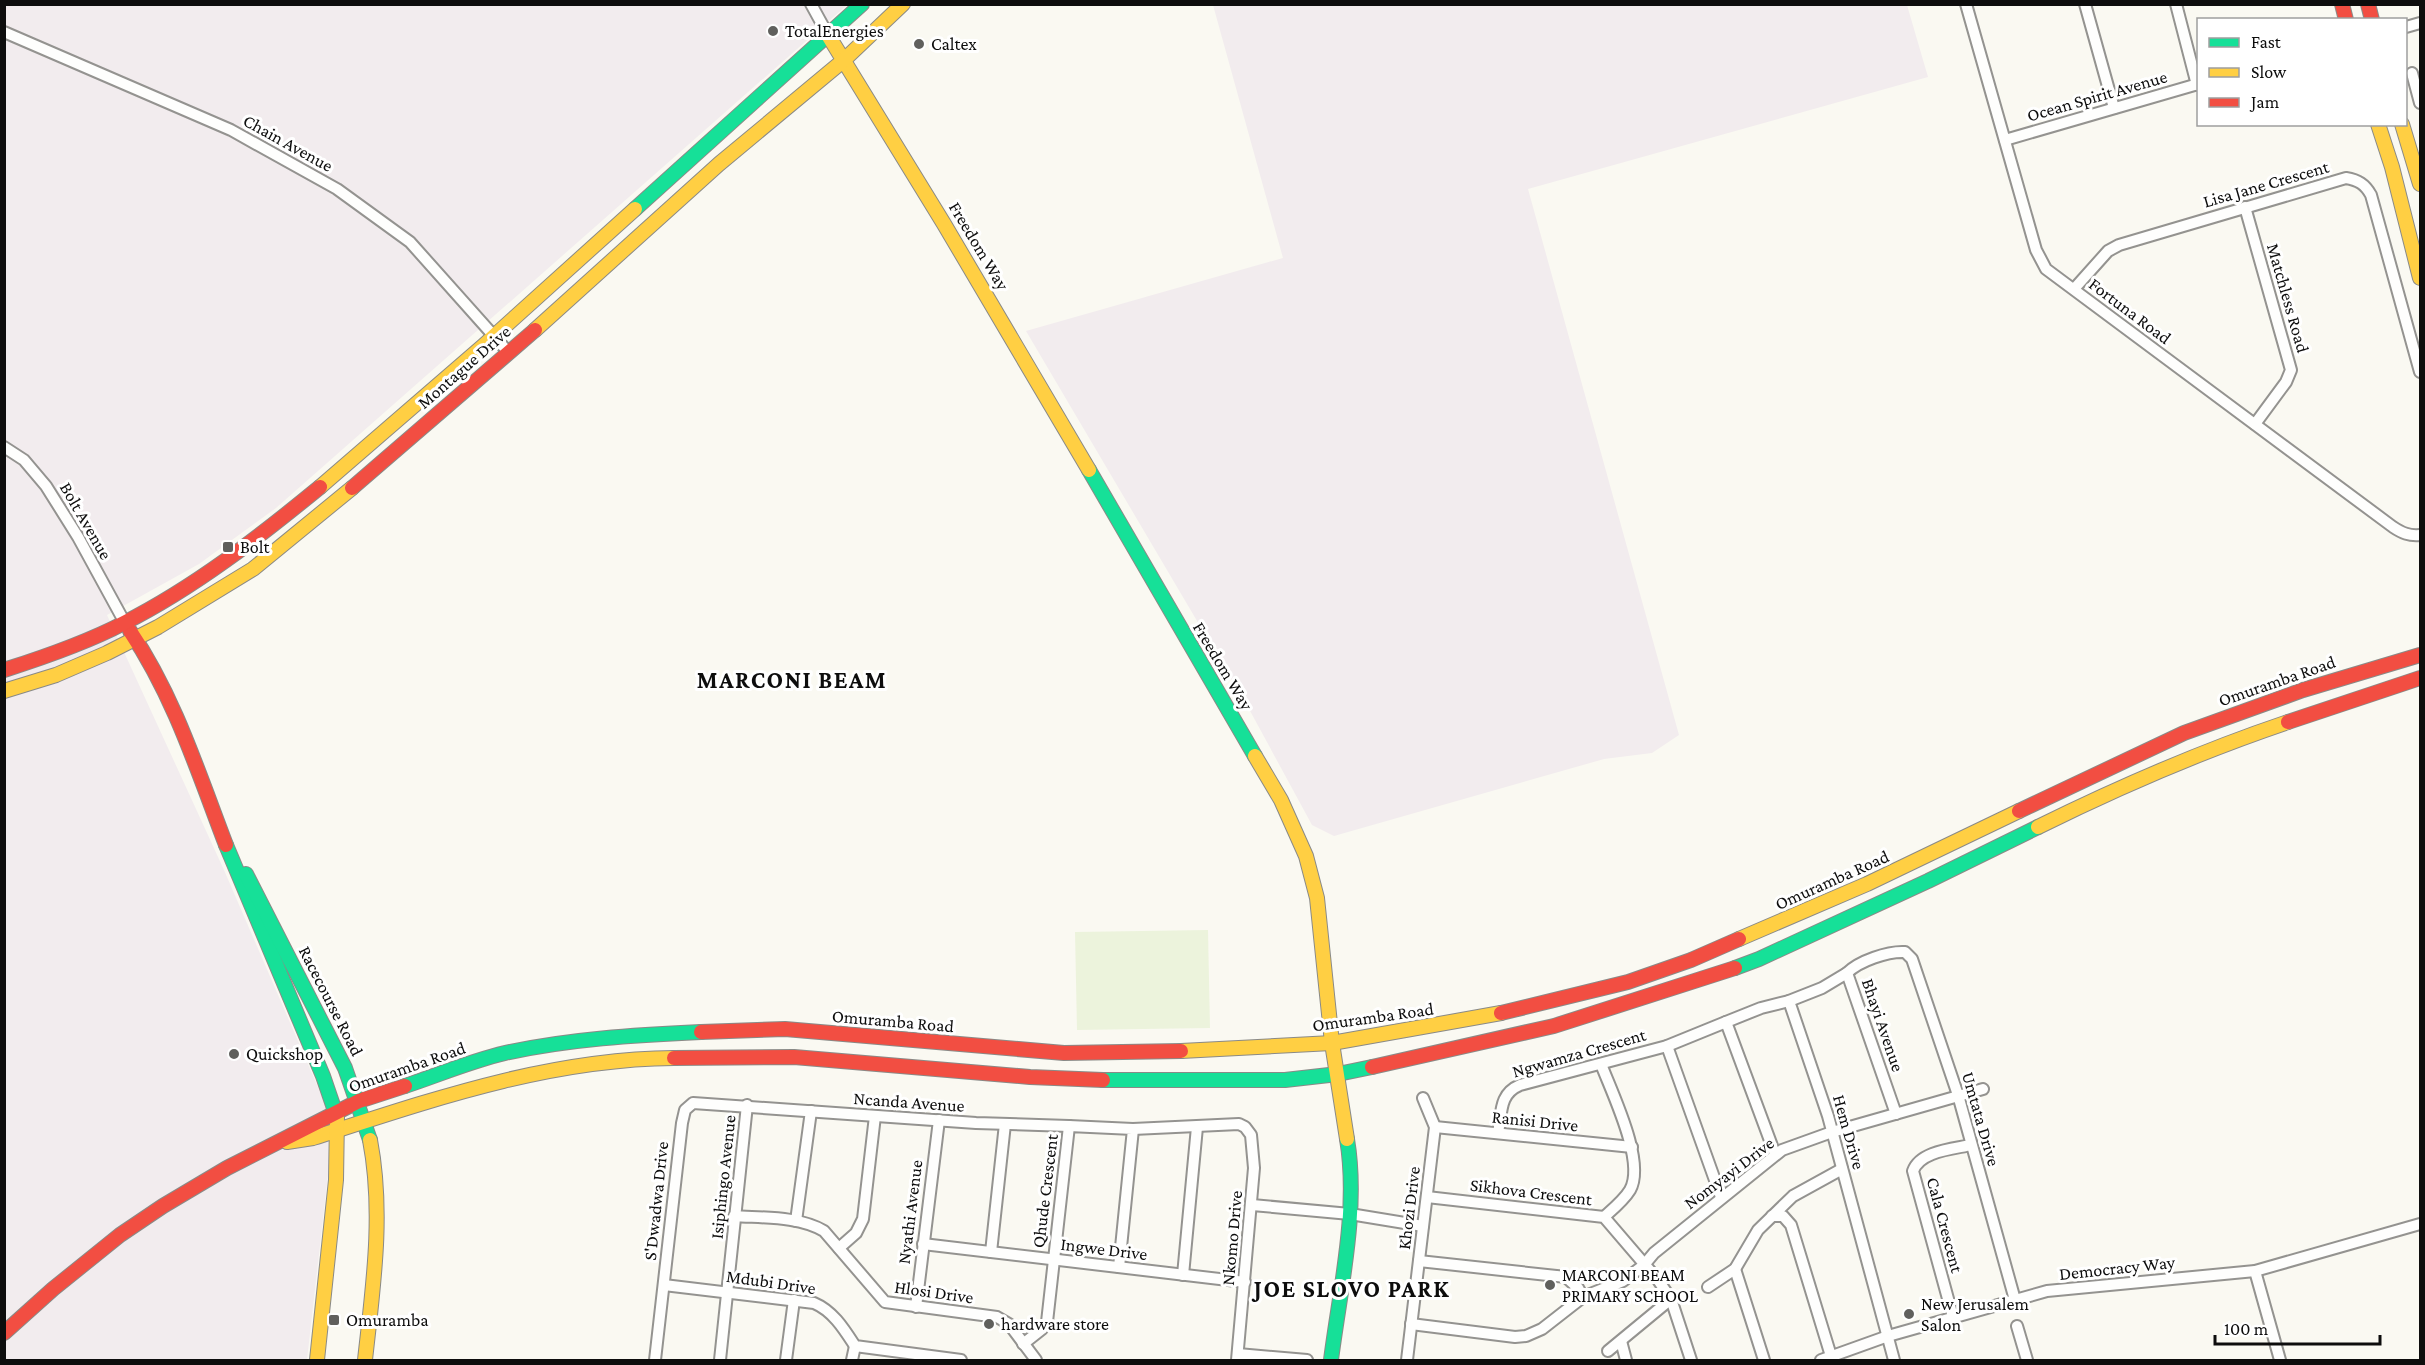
<svg xmlns="http://www.w3.org/2000/svg" width="2425" height="1365" font-family="'Crimson Pro',serif">
<style>
.industrial{fill:#f2ecee}
.pitch{fill:#ecf3dc}
.lines{fill:none;stroke-linecap:round;stroke-linejoin:round}
.street-casing{stroke:#949390;stroke-width:14}
.fast-casing{stroke:#8a8a87;stroke-width:16}
.slow-casing{stroke:#8a8a87;stroke-width:16}
.jam-casing{stroke:#8a8a87;stroke-width:16}
.street{stroke:#fefefd;stroke-width:10}
.fast{stroke:#16e098;stroke-width:14}
.slow{stroke:#ffcf43;stroke-width:14}
.jam{stroke:#f24e42;stroke-width:14}
.poi-dot{fill:#60605d;stroke:#fff;stroke-width:2}
.labels{text-anchor:middle;stroke-width:6;stroke-linejoin:round;paint-order:stroke}
.poi-label{font-size:18px;fill:#0d0d0d;stroke:#fff;text-anchor:start}
.street-label{font-size:18px;fill:#0d0d0d;stroke:#fff}
.district-label{font-size:24px;font-weight:bold;letter-spacing:1.5px;fill:#0d0d0d;stroke:#fff}
</style>
<rect width="100%" height="100%" fill="#faf9f2"/>
<!-- industrial -->
<g class="industrial">
<polygon points="5,5 847,5 276,508 199,564 107,615 224,870 327,1108 329,1166 307,1360 5,1360"/>
<polygon points="1213,5 1907,5 1928,77 1528,189 1679,735 1652,753 1604,759 1334,836 1312,825 1249,709 1026,331 1283,258"/>
</g>
<!-- pitch -->
<polygon class="pitch" points="1208,930 1210,1028 1077,1030 1075,932"/>
<g class="lines">
<defs>
<g id="street">
<polyline points="811,4 828,35"/>
<path d="M1966,4L2036,250L2046,269L2393,527C2402,533 2409,536 2420,535"/>
<polyline points="2085,4 2114,108"/>
<polyline points="2176,4 2197,85"/>
<polyline points="2406,27 2420,23"/>
<polyline points="4,32 231,130 337,189 410,242 509,353"/>
<polyline points="2412,73 2420,103"/>
<polyline points="2005,140 2198,84"/>
<polyline points="2245,207 2291,370 2286,382 2255,424"/>
<path d="M2074,289L2108,251L2119,245L2346,178C2358,180 2365,184 2371,195L2420,372"/>
<polyline points="4,447 24,460 46,486 78,537 125,623"/>
<polyline points="1847,973 1822,988 1789,1001 1828,1116 1894,1360"/>
<polyline points="1667,1046 1721,1197"/>
<path d="M1601,1064C1612,1093 1646,1162 1630,1190C1624,1200 1613,1209 1604,1217"/>
<path d="M1896,1114L1847,973C1859,961 1888,951 1905,952L1912,959L1958,1095L2015,1300"/>
<polyline points="1435,1127 1632,1147"/>
<polyline points="1133,1129 1239,1124 1245,1127 1251,1135 1254,1168 1237,1360"/>
<path d="M1498,1133C1502,1112 1499,1094 1520,1085L1667,1046L1726,1022"/>
<polyline points="1775,1154 1726,1022 1761,1008 1789,1001"/>
<polyline points="1427,1197 1604,1217 1658,1280 1671,1299 1691,1360"/>
<polyline points="1252,1205 1350,1214 1423,1226"/>
<path d="M734,1216C763,1218 799,1216 824,1231L885,1302L997,1317L1009,1324L1036,1360"/>
<polyline points="1772,1216 1783,1216 1791,1225 1831,1356"/>
<polyline points="796,1221 811,1111"/>
<polyline points="923,1244 1245,1282"/>
<polyline points="839,1248 856,1233 863,1219 875,1116"/>
<polyline points="991,1252 1005,1124"/>
<polyline points="1419,1261 1566,1277 1578,1288 1583,1297"/>
<polyline points="1735,1269 1764,1360"/>
<polyline points="2255,1271 2280,1360"/>
<polyline points="1183,1275 1197,1127"/>
<path d="M664,1285L814,1303C833,1311 844,1329 855,1346L961,1360"/>
<polyline points="1708,1287 1735,1269 1758,1230 1793,1196 1842,1169"/>
<polyline points="916,1307 939,1120"/>
<path d="M1953,1317L1913,1171C1920,1151 1953,1149 1971,1145"/>
<polyline points="1411,1324 1515,1337 1526,1336 1542,1329 1583,1297 1623,1281 1644,1265 1654,1253 1782,1150 1832,1132 1983,1089"/>
<polyline points="2017,1326 2027,1360"/>
<polyline points="1621,1341 1626,1360"/>
<polyline points="1023,1344 1042,1329 1047,1322 1069,1126 1133,1129 1119,1267"/>
<polyline points="1608,1351 1671,1299"/>
<polyline points="1238,1354 1307,1360"/>
<polyline points="655,1360 682,1123 685,1110 693,1103 976,1123 1069,1126"/>
<polyline points="720,1360 747,1105"/>
<polyline points="786,1360 794,1300"/>
<polyline points="852,1360 855,1346"/>
<polyline points="1407,1360 1435,1127 1423,1098"/>
<polyline points="1821,1360 1888,1336 2047,1291 2255,1271 2420,1224"/>
</g>
<g id="fast">
<polyline points="635,209 862,4"/>
<polyline points="1089,470 1255,756"/>
<polyline points="226,845 323,1076 337,1117"/>
<polyline points="246,874 345,1068 370,1140"/>
<polyline points="1735,968 1759,959 1928,881 2038,827"/>
<polyline points="1103,1080 1285,1080 1338,1074 1372,1067"/>
<path d="M405,1086C438,1075 471,1061 505,1053C569,1039 635,1035 701,1032"/>
<path d="M1331,1360C1340,1289 1359,1210 1347,1139"/>
</g>
<g id="slow">
<polyline points="828,35 944,224 1089,470"/>
<polyline points="2378,124 2392,167 2420,278"/>
<polyline points="2402,124 2420,184"/>
<polyline points="535,330 719,164 844,60 903,4"/>
<polyline points="320,487 483,346 635,209"/>
<polyline points="4,691 56,675 107,653 158,627 253,569 352,488"/>
<polyline points="1255,756 1281,800 1306,856 1317,898 1332,1043 1347,1139"/>
<path d="M2038,827C2119,787 2202,751 2288,722"/>
<polyline points="1739,939 1867,884 2019,811"/>
<polyline points="1181,1051 1332,1043 1501,1013"/>
<path d="M287,1142L313,1138C431,1100 548,1059 674,1058"/>
<polyline points="317,1360 336,1180 337,1117"/>
<path d="M365,1360C373,1287 384,1213 370,1140"/>
</g>
<g id="jam">
<polyline points="2342,4 2346,20"/>
<polyline points="2368,4 2372,20"/>
<polyline points="352,488 535,330"/>
<path d="M130,631C174,696 198,772 226,845"/>
<path d="M4,670C45,657 86,643 124,623C195,587 259,537 320,487"/>
<polyline points="2288,722 2420,678"/>
<polyline points="2019,811 2184,733 2303,690 2420,655"/>
<polyline points="1501,1013 1628,982 1691,960 1739,939"/>
<polyline points="701,1032 785,1029 1064,1053 1181,1051"/>
<polyline points="674,1058 794,1057 1030,1077 1103,1080"/>
<polyline points="1372,1067 1554,1026 1735,968"/>
<polyline points="4,1333 53,1289 120,1235 163,1206 227,1168 359,1101 405,1086"/>
</g>
</defs>
<!-- street casing -->
<use href="#street" class="street-casing"/>
<!-- fast casing -->
<use href="#fast" class="fast-casing"/>
<!-- slow casing -->
<use href="#slow" class="slow-casing"/>
<!-- jam casing -->
<use href="#jam" class="jam-casing"/>
<!-- street -->
<use href="#street" class="street"/>
<!-- fast -->
<use href="#fast" class="fast"/>
<!-- slow -->
<use href="#slow" class="slow"/>
<!-- jam -->
<use href="#jam" class="jam"/>
</g>
<!-- markers -->
<g class="poi-dot">
<circle cx="773" cy="31" r="6"/>
<circle cx="919" cy="44" r="6"/>
<rect x="222" y="541" width="12" height="12" rx="3"/>
<circle cx="234" cy="1054" r="6"/>
<circle cx="1550" cy="1285" r="6"/>
<circle cx="1909" cy="1314" r="6"/>
<rect x="328" y="1314" width="12" height="12" rx="3"/>
<circle cx="989" cy="1324" r="6"/>
</g>
<g class="labels">
<!-- poi labels -->
<g class="poi-label">
<text x="785" y="37">TotalEnergies</text>
<text x="931" y="50">Caltex</text>
<text x="240" y="553">Bolt</text>
<text x="246" y="1060">Quickshop</text>
<text x="1562" y="1281">MARCONI BEAM<tspan x="1562" dy="21">PRIMARY SCHOOL</tspan></text>
<text x="1921" y="1310">New Jerusalem<tspan x="1921" dy="21">Salon</tspan></text>
<text x="346" y="1326">Omuramba</text>
<text x="1001" y="1330">hardware store</text>
</g>
<!-- street labels -->
<g class="street-label">
<text transform="translate(2097 96) rotate(-16)" y="6">Ocean Spirit Avenue</text>
<text transform="translate(288 143) rotate(29)" y="6">Chain Avenue</text>
<text transform="translate(2266 184) rotate(-16)" y="6">Lisa Jane Crescent</text>
<text transform="translate(979 246) rotate(59)" y="6">Freedom Way</text>
<text transform="translate(2288 298) rotate(74)" y="6">Matchless Road</text>
<text transform="translate(2130 311) rotate(37)" y="6">Fortuna Road</text>
<text transform="translate(464 367) rotate(-41)" y="6">Montague Drive</text>
<text transform="translate(86 521) rotate(60)" y="6">Bolt Avenue</text>
<text transform="translate(1223 666) rotate(59)" y="6">Freedom Way</text>
<text transform="translate(2277 681) rotate(-19)" y="6">Omuramba Road</text>
<text transform="translate(1832 880) rotate(-24)" y="6">Omuramba Road</text>
<text transform="translate(331 1001) rotate(63)" y="6">Racecourse Road</text>
<text transform="translate(1373 1017) rotate(-8)" y="6">Omuramba Road</text>
<text transform="translate(893 1021) rotate(5)" y="6">Omuramba Road</text>
<text transform="translate(1883 1025) rotate(71)" y="6">Bhayi Avenue</text>
<text transform="translate(1579 1053) rotate(-16)" y="6">Ngwamza Crescent</text>
<text transform="translate(407 1067) rotate(-19)" y="6">Omuramba Road</text>
<text transform="translate(909 1102) rotate(4)" y="6">Ncanda Avenue</text>
<text transform="translate(1981 1119) rotate(74)" y="6">Umtata Drive</text>
<text transform="translate(1535 1121) rotate(6)" y="6">Ranisi Drive</text>
<text transform="translate(1849 1132) rotate(74)" y="6">Hem Drive</text>
<text transform="translate(1729 1173) rotate(-37)" y="6">Nomyayi Drive</text>
<text transform="translate(723 1177) rotate(-84)" y="6">Isiphingo Avenue</text>
<text transform="translate(1045 1191) rotate(-83)" y="6">Qhude Crescent</text>
<text transform="translate(1531 1192) rotate(7)" y="6">Sikhova Crescent</text>
<text transform="translate(656 1201) rotate(-84)" y="6">S'Dwadwa Drive</text>
<text transform="translate(1409 1208) rotate(-83)" y="6">Khozi Drive</text>
<text transform="translate(910 1212) rotate(-83)" y="6">Nyathi Avenue</text>
<text transform="translate(1945 1225) rotate(75)" y="6">Cala Crescent</text>
<text transform="translate(1232 1238) rotate(-85)" y="6">Nkomo Drive</text>
<text transform="translate(1104 1249) rotate(7)" y="6">Ingwe Drive</text>
<text transform="translate(2117 1268) rotate(-6)" y="6">Democracy Way</text>
<text transform="translate(771 1282) rotate(8)" y="6">Mdubi Drive</text>
<text transform="translate(934 1292) rotate(8)" y="6">Hlosi Drive</text>
</g>
<!-- district labels -->
<g class="district-label">
<text x="792" y="688">MARCONI BEAM</text>
<text x="1352" y="1297">JOE SLOVO PARK</text>
</g>
</g>
<!-- border -->
<rect width="2425" height="1365" fill="none" stroke="#0d0d0d" stroke-width="12"/>
<!-- legend -->
<rect x="2197" y="18" width="210" height="108" fill="#ffffff" stroke="#9e9e9e" stroke-width="1.5"/>
<rect x="2209" y="38" width="30" height="9" fill="#16e098" stroke="#9e9e9e" stroke-width="1.5"/>
<text x="2251" y="48" font-size="18" fill="#0d0d0d">Fast</text>
<rect x="2209" y="68" width="30" height="9" fill="#ffcf43" stroke="#9e9e9e" stroke-width="1.5"/>
<text x="2251" y="78" font-size="18" fill="#0d0d0d">Slow</text>
<rect x="2209" y="98" width="30" height="9" fill="#f24e42" stroke="#9e9e9e" stroke-width="1.5"/>
<text x="2251" y="108" font-size="18" fill="#0d0d0d">Jam</text>
<!-- scale -->
<path d="M2215 1335v9h165v-9" fill="none" stroke="#0d0d0d" stroke-width="3"/>
<text x="2224" y="1335" font-size="18" fill="#0d0d0d" stroke="#ffffff" stroke-width="4.5" paint-order="stroke">100 m</text>
</svg>
